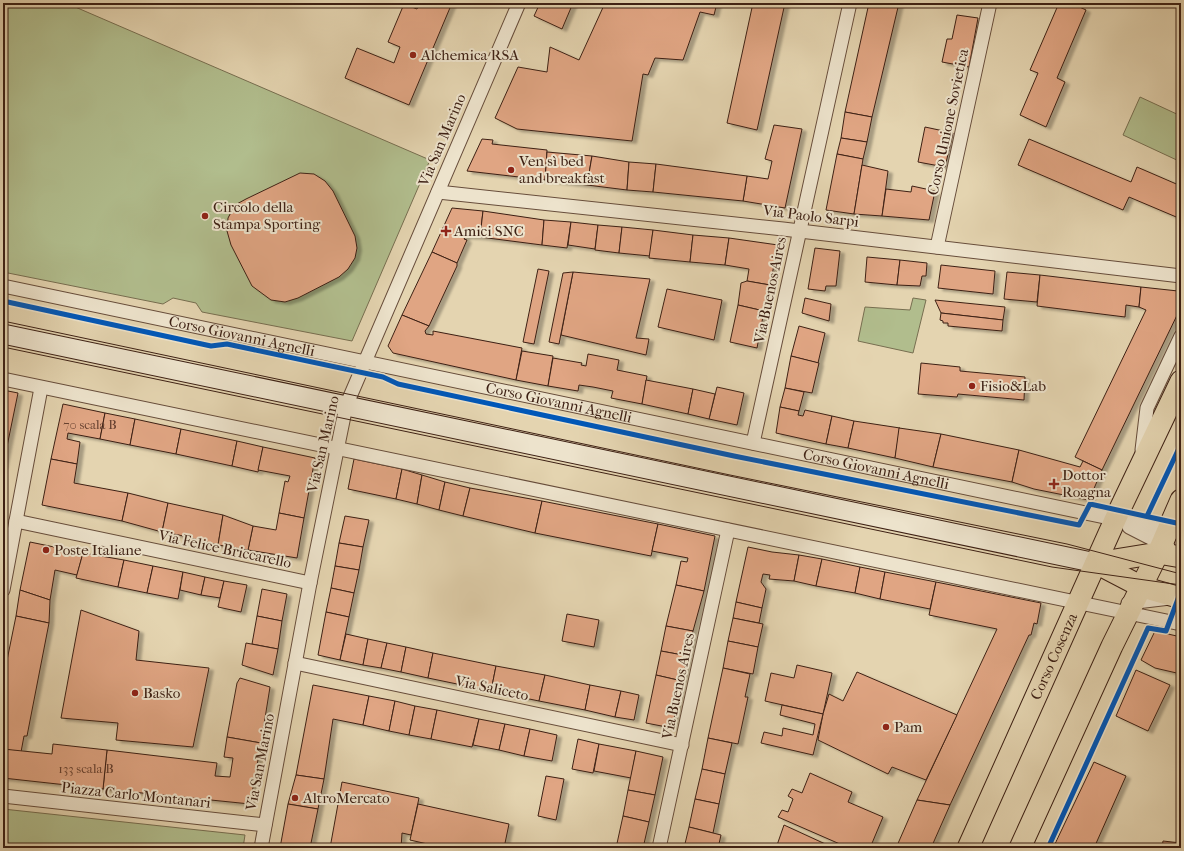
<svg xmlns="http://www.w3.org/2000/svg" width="1184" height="851" font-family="'IM FELL French Canon',serif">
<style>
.green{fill:#b1bd8d;stroke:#776e50}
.building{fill:#e0a583;stroke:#3d2014;filter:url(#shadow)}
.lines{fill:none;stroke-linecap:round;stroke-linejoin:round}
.street-casing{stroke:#674d3b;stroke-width:15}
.secondary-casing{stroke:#3d2014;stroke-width:21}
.primary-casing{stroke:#3d2014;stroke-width:23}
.street{stroke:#ede3cc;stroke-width:13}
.secondary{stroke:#ede3cc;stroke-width:19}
.primary{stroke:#e4d4b0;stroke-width:21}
.tram{stroke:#3d2014;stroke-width:1}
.cycleway-casing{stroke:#ede3cc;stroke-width:8}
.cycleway{stroke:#0057b8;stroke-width:5}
.poi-dot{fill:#8f2418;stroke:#ede3cc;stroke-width:1.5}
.labels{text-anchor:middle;stroke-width:4;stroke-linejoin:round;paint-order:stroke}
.number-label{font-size:13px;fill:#664130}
.poi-label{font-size:15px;fill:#3d2014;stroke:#ede3cc;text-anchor:start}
.street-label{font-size:15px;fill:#3d2014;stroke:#ede3cc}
</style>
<defs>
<filter id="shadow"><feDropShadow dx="4.5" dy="2.5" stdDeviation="1" flood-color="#0004"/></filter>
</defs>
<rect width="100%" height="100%" fill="#e4d4b0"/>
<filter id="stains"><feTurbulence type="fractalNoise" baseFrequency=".005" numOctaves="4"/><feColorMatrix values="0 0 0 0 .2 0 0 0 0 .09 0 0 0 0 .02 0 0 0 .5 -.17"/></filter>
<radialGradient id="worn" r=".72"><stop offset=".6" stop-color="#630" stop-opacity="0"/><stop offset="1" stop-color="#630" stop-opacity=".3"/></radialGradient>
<!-- green -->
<g class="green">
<polygon points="3,3 66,3 430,160 352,341 202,312 196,303 173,298 163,304 3,272"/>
<polygon points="1140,97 1181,116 1181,162 1123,135"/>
<polygon points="913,298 926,300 913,353 858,341 865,307 910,310"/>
<polygon points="3,809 245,835 243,848 3,848"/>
</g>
<!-- building -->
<g class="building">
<polygon points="420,3 452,3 409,105 345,78 357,48 394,63 400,47 388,42 404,4 417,9"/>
<polygon points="540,3 573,3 562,29 534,16"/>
<polygon points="605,3 717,3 714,15 700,12 683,60 655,58 648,75 643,74 632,141 517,129 495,118 518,67 547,72 550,47 579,60"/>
<polygon points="753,3 785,3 757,130 727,123"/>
<polygon points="869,3 899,3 872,117 845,112"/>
<polygon points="1059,3 1071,3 1086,10 1057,78 1065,82 1046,127 1020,115 1038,73 1030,70"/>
<polygon points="957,15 978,18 969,67 942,62 947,39 952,39"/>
<polygon points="845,112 872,117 867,142 841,138"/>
<polygon points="774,125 802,129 785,208 743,201 747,176 768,179 772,161 765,159"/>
<polygon points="925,127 953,133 945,167 918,162"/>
<polygon points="841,138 867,142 863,159 837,154"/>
<polygon points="482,139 493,140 492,144 547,150 545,180 467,171"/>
<polygon points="1029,139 1131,182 1137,167 1181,186 1181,219 1129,197 1123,210 1018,165"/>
<polygon points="547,152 592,156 587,185 545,180"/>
<polygon points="837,154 863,159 854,214 826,210"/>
<polygon points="592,156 629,162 627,190 587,185"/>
<polygon points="629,162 656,164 653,192 627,190"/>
<polygon points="656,164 747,176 743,201 653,192"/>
<polygon points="862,165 888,171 882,216 854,214"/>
<polygon points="300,173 314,174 325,181 333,191 355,236 357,248 355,258 348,269 339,277 298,298 285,302 271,300 252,286 231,245 227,231 228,218 235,205 246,199"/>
<polygon points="912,186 935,191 929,220 882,216 886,189 911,192"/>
<polygon points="452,208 483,211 480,237 466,236 464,239 467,240 457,263 432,252"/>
<polygon points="483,211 544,220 542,245 480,237"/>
<polygon points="544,220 571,222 567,248 542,245"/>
<polygon points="571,222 598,225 595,249 568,245"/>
<polygon points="598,225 622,227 619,253 595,250"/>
<polygon points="622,227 653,230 650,256 619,253"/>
<polygon points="653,230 693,235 690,262 649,258"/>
<polygon points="693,235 729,238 725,265 690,262"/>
<polygon points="729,238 778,245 770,285 747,281 749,269 725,265"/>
<polygon points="815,248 840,251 836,286 826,286 825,291 808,289"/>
<polygon points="432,252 457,263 457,266 429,326 402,315"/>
<polygon points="867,257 900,260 897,285 865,282"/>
<polygon points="900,260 927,263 926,276 922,276 920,286 897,285"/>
<polygon points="941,265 995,271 993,294 938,288"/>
<polygon points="538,269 549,271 534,344 523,342"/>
<polygon points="573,272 650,279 636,338 649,339 646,355 561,335"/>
<polygon points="573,272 559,344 549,342 563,273"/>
<polygon points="1007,272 1040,275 1037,302 1004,299"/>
<polygon points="1040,275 1141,287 1139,307 1126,305 1125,317 1037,306"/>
<polygon points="747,281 770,285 764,311 738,305 741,283"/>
<polygon points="1141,287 1178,291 1181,295 1181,307 1102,470 1075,457 1146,310 1139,307"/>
<polygon points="667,289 722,300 714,340 658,327"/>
<polygon points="805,298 831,304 829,321 802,313"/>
<polygon points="935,300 1005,307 1003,320 941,313"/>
<polygon points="738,305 764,311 757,348 730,342"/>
<polygon points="941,313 1003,320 1002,331 948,326 948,323 943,323 943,321 940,320"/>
<polygon points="402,315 429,326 425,331 426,334 433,335 433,331 522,348 516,380 393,353 388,346"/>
<polygon points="799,326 825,333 818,363 791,356"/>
<polygon points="522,351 553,356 548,386 516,380"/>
<polygon points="588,354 619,360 617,370 647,376 642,404 611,398 613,391 593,387 579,385 578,391 548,386 553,358 582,363 581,365 586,366"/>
<polygon points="791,356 819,363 812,393 785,388"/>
<polygon points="921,363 960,367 960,371 1025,377 1024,400 958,394 957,397 918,394"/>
<polygon points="646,380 693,389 688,414 642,404"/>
<polygon points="717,387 744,393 737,425 709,419"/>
<polygon points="785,388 804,392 799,411 780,407"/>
<polygon points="693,389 715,394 709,419 688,414"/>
<polygon points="3,390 18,393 3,466"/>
<polygon points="63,404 105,413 100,439 68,433 67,439 80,442 77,464 51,459"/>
<polygon points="780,407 799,411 798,415 803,416 805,410 832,416 826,444 776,433"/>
<polygon points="105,413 135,419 130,445 100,439"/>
<polygon points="832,416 854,421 848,448 826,444"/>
<polygon points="135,419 181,429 176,454 130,445"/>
<polygon points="854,421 900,428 895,458 848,448"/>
<polygon points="899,428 941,434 933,467 895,458"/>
<polygon points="181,429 237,441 232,466 176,454"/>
<polygon points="941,434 1019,450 1012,482 933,467"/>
<polygon points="237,441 263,447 258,472 232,466"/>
<polygon points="263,447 315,458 304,518 279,513 285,481 288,482 290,476 258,470"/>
<polygon points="1019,450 1080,467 1083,461 1102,470 1089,500 1034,489 1012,482"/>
<polygon points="51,459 77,464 74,483 128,493 122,521 42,505"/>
<polygon points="354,459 402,469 396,499 348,489"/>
<polygon points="402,469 422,475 417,504 396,499"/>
<polygon points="422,475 445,482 439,510 417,504"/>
<polygon points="445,482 470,488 463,516 439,510"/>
<polygon points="470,488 542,501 535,533 463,516"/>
<polygon points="128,493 168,503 162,532 122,521"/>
<polygon points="542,501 658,524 651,556 535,533"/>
<polygon points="168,503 223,515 218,545 179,535 162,532"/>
<polygon points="279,513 304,518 297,558 248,550 253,526 276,530"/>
<polygon points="223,515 253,526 248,550 218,545"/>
<polygon points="345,516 369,520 363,547 339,543"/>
<polygon points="658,524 715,536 704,591 676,585 681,561 687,562 688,558 652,551"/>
<polygon points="30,542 83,553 77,575 55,570 50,600 20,590"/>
<polygon points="339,543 363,547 359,570 335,566"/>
<polygon points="748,547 772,552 799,555 794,581 769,579 770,575 763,574 761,582 766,589 762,608 736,602"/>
<polygon points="83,553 124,560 118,587 76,578"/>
<polygon points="799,555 822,559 816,586 794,581"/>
<polygon points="822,559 860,567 855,593 816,586"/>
<polygon points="124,560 153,566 147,593 118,587"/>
<polygon points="153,566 183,572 178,599 147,593"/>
<polygon points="335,566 359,570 354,593 331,588"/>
<polygon points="860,567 885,572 880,599 855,593"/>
<polygon points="183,572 205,577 201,595 180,590"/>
<polygon points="885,572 936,582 930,609 880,599"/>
<polygon points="205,577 224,581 220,598 201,595"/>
<polygon points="224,581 247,585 241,612 218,607"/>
<polygon points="936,582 1041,603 1037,624 1034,623 1031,635 1029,635 950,805 917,800 997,629 929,615"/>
<polygon points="676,585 704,591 693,631 666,626"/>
<polygon points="331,588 354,593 349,617 326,612"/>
<polygon points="262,589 287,594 282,621 257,616"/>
<polygon points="20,590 50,600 49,623 16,616"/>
<polygon points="736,602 762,608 759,623 733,618"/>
<polygon points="81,610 139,631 136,660 209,668 193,747 116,740 118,723 61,718"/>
<polygon points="326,612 349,617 340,660 318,655"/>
<polygon points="567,614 599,620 594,647 562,641"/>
<polygon points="16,616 49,623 27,736 24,736 21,752 3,749 3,680"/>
<polygon points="257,616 282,621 278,649 252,644"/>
<polygon points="733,618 763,624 758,647 728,641"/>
<polygon points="666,626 693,631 688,656 661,651"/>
<polygon points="1155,631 1181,637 1181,674 1155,668 1141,660"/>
<polygon points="346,634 368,639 363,665 340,660"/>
<polygon points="368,639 387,643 381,668 363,665"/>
<polygon points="728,641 758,647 753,674 723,668"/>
<polygon points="246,643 278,649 273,675 242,665"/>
<polygon points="387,643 406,647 401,672 381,668"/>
<polygon points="406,647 433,653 428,678 401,672"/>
<polygon points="661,651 688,656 682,681 656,675"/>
<polygon points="433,653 496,666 491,691 428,678"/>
<polygon points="797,665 832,673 823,714 765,701 771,673 794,678"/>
<polygon points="496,666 545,675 539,701 491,691"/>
<polygon points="723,668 750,674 745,697 748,697 738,744 708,738"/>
<polygon points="1136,670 1170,685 1148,731 1116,716"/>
<polygon points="857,672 957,715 926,780 892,767 888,774 818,740 823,714 829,694 843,701"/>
<polygon points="545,675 590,685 585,710 539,701"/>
<polygon points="656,675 682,681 672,728 646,723"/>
<polygon points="240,678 270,687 261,743 227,737 237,683"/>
<polygon points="313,685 369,696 363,725 333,719 324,779 296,775"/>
<polygon points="590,685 621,691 615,717 585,710"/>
<polygon points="621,691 639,695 634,720 615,717"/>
<polygon points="369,696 395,701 389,731 363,725"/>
<polygon points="395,701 415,706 409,735 389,731"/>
<polygon points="782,705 823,714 813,755 761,743 764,732 782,736 783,728 813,735 815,724 780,715"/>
<polygon points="415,706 437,710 431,739 409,735"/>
<polygon points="437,710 479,719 472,747 431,739"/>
<polygon points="479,719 505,724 499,750 473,745"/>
<polygon points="505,724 530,729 524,756 499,750"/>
<polygon points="530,729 557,735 552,761 524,756"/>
<polygon points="227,737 261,743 250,804 103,789 107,750 217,763 215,776 230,777 233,758 224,757"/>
<polygon points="708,738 732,743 725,774 702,769"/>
<polygon points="578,739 599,744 593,773 572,769"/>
<polygon points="53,744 107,750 103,789 3,778 3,749 52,754"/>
<polygon points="599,744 636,751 631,778 594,771"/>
<polygon points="636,751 663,757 655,795 628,790"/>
<polygon points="1094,762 1126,776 1094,848 1053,848"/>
<polygon points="702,769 725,774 719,804 695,799"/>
<polygon points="810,773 852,792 848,802 883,817 870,848 849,848 778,817 782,810 788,812 793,799 788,796 792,789 802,793"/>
<polygon points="296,775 324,779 318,809 288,804"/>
<polygon points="546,776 564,779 556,820 538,816"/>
<polygon points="342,782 419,798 411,835 402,833 401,848 330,848"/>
<polygon points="628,790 655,795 649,822 623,816"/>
<polygon points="695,799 719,804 713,833 689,827"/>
<polygon points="917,800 950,805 931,848 896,848"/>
<polygon points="288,804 318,809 310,848 280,848"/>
<polygon points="418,804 509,824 504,848 445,848 410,840"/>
<polygon points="623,816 649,822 643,848 616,848"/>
<polygon points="784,825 834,848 776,848"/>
<polygon points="689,827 721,835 718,848 684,848"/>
<polygon points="1163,841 1181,843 1181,848 1162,848"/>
</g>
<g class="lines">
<defs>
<g id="street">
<polyline points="438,192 783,229 1181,276"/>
<polyline points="937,247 990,3"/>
<path id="s1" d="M3,286L1181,533"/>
<polyline points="3,379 1181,624"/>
<polyline points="753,443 850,3"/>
<polyline points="1142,450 1147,408 1181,336"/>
<polyline points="16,521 310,583"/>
<polyline points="1129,527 1168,547"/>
<polyline points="3,590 41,388"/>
<polyline points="1128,603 1170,598"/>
<polyline points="295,663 682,745"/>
<polyline points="3,796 265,825"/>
<polyline points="261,848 310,583 346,406 519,3"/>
<polyline points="659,848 728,530"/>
</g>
<polyline id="secondary" points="3,334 1096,563"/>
<g id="primary">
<polyline points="1096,563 1142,587 1181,598"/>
<polyline points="1096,563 1158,553 1181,557"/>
<path id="s2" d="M968,848L1119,511L1181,381"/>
<polyline points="1020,848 1112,646 1158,553 1181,500"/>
</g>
</defs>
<!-- street casing -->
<use href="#street" class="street-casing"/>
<!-- secondary casing -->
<use href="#secondary" class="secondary-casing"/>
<!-- primary casing -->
<use href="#primary" class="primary-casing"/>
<!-- street -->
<use href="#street" class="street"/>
<!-- secondary -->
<use href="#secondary" class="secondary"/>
<!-- primary -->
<use href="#primary" class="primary"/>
<!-- tram -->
<g class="tram">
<polyline points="3,321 730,475 1067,544 1181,574"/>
<polyline points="3,347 1052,567 1181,585"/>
</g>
<defs>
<g id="cycleway">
<polyline points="3,301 211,346 227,344 383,377 398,384 734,456 1079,525 1090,504 1181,524"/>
<polyline points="1147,516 1181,444"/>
<polyline points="1048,848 1148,628 1166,631 1181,591"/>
</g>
</defs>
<!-- cycleway casing -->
<use href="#cycleway" class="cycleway-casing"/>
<!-- cycleway -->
<use href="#cycleway" class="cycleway"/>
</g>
<!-- markers -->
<g class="poi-dot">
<circle cx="413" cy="55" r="4"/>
<circle cx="511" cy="170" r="4"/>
<circle cx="205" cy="216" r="4"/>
<path d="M444 225h4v4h4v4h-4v4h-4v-4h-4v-4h4z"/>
<circle cx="972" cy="386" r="4"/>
<path d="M1052 478h4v4h4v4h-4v4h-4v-4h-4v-4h4z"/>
<circle cx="46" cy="550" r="4"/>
<circle cx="135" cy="693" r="4"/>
<circle cx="886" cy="727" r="4"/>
<circle cx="295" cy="798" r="4"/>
</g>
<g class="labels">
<!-- number labels -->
<g class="number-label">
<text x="90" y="429">70 scala B</text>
<text x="86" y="773">133 scala B</text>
</g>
<!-- poi labels -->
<g class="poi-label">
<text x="421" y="60">Alchemica RSA</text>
<text x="519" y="166">Ven sì bed<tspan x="519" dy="17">and breakfast</tspan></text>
<text x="213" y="212">Circolo della<tspan x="213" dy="17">Stampa Sporting</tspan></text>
<text x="454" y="236">Amici SNC</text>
<text x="980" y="391">Fisio&amp;Lab</text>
<text x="1062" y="480">Dottor<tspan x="1062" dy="17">Roagna</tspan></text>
<text x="54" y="555">Poste Italiane</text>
<text x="143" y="698">Basko</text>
<text x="894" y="732">Pam</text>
<text x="303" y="803">AltroMercato</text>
</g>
<!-- street labels -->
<g class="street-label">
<text transform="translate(948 122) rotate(-78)" y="5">Corso Unione Sovietica</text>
<text transform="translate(442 140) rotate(-67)" y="5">Via San Marino</text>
<text transform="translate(811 216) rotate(7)" y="5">Via Paolo Sarpi</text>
<text transform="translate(770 290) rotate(-78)" y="5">Via Buenos Aires</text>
<text dy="5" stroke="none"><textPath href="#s1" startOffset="244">Corso Giovanni Agnelli</textPath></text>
<text dy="5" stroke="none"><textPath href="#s1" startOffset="568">Corso Giovanni Agnelli</textPath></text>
<text transform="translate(323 444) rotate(-77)" y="5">Via San Marino</text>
<text dy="5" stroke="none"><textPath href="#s1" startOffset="892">Corso Giovanni Agnelli</textPath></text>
<text transform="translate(225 549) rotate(12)" y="5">Via Felice Briccarello</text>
<text dy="5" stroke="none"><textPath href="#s2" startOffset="210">Corso Cosenza</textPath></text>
<text transform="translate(678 686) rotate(-78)" y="5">Via Buenos Aires</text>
<text transform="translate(492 688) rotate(12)" y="5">Via Saliceto</text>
<text transform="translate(260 762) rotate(-79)" y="5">Via San Marino</text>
<text transform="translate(136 795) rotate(6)" y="5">Piazza Carlo Montanari</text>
</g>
</g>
<!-- margin -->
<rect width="1184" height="851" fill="none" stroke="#e4d4b0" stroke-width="16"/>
<rect x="4" y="4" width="1176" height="843" fill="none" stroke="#3d2014" stroke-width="2"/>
<rect x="8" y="8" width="1168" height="835" fill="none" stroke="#3d2014"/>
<rect width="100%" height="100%" filter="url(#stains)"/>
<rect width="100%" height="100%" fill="url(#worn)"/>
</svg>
